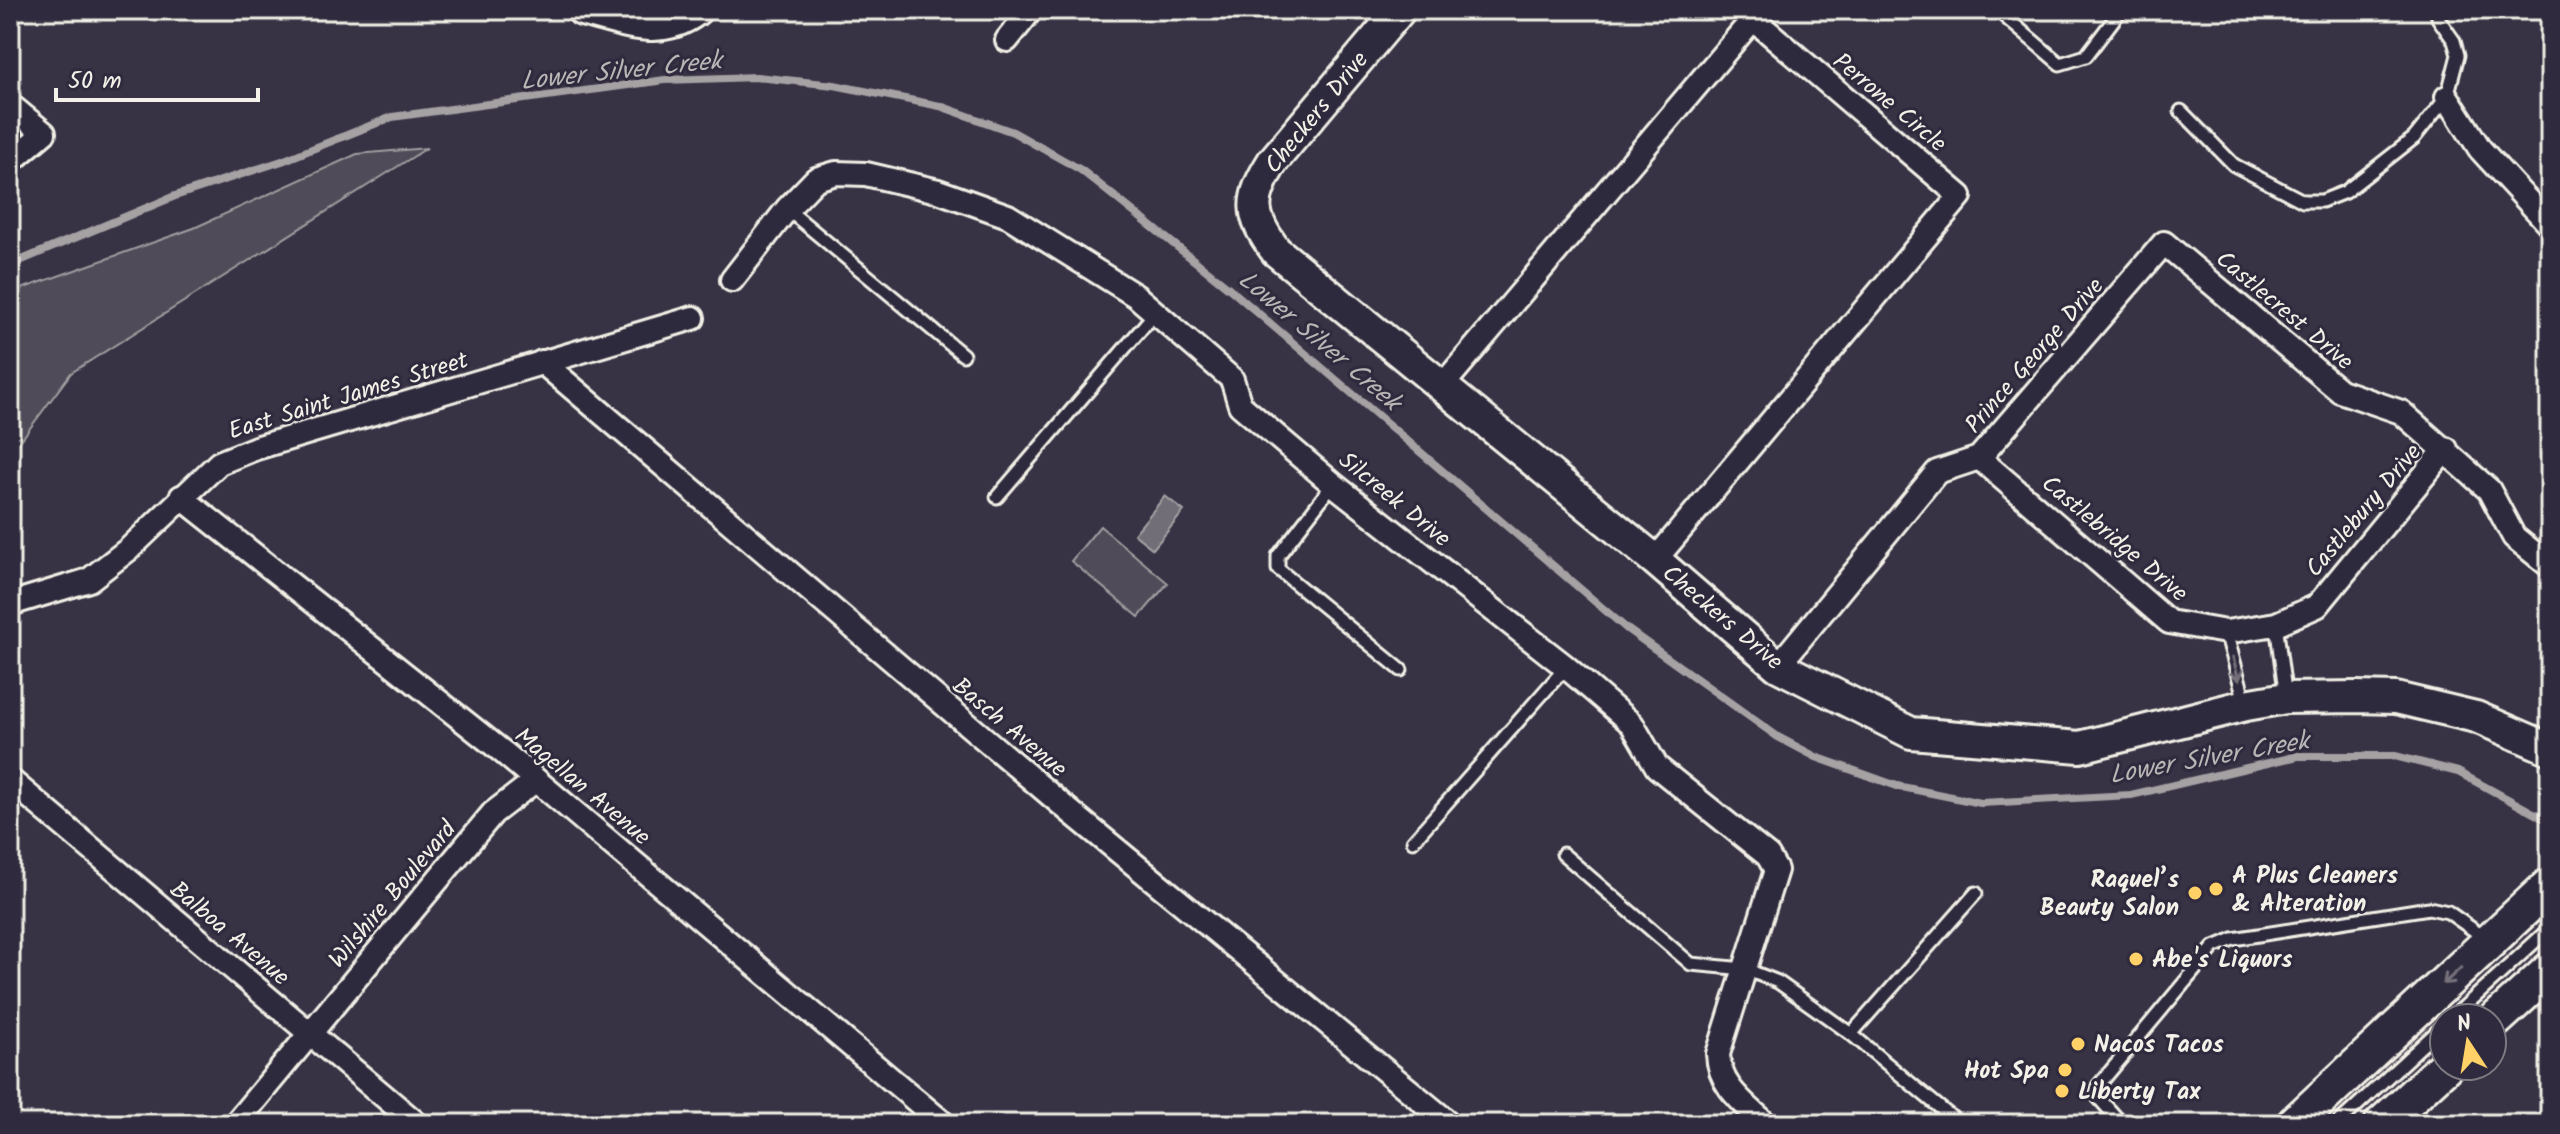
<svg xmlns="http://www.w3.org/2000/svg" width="2560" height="1134" font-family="Kalam,sans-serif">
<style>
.green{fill:#504b59;stroke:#a29ea0;stroke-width:2}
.water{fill:#726e77;stroke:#a6a2a4;stroke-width:2}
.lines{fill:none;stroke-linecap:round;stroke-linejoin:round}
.stream{stroke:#a6a2a4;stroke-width:8}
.lane-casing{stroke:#f4f1e8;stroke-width:17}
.street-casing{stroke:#f4f1e8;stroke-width:28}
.secondary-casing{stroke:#f4f1e8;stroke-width:36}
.primary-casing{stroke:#f4f1e8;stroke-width:40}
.lane{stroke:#2f2a3d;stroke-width:11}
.street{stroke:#2f2a3d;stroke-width:22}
.secondary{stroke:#2f2a3d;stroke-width:30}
.primary{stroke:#2f2a3d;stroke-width:34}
.oneway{stroke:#747079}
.poi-dot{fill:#ffd166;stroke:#2f2a3d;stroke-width:3}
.labels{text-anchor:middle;stroke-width:6;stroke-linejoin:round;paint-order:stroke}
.street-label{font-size:24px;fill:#f4f1e8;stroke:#2f2a3d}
.poi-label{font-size:24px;font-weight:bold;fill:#f4f1e8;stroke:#2f2a3d;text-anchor:start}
.water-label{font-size:26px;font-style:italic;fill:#bab6b5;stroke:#2f2a3d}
</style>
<rect width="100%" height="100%" fill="#373244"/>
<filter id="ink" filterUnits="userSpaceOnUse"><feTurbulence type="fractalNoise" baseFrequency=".0125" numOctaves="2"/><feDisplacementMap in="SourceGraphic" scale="16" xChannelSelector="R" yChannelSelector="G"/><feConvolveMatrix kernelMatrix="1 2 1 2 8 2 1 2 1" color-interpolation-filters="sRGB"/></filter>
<g filter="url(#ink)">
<!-- green -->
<g class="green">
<polygon points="427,148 71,373 10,455 10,293 194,228 357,154"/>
<polygon points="1100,526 1168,583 1139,617 1071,561"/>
</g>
<!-- water -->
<polygon class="water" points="1165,496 1184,511 1153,549 1134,534"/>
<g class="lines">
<!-- stream -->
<polyline class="stream" points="10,265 175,196 282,161 392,117 665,80 757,77 834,85 940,106 1013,132 1081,170 1230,289 1627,629 1778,737 1816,757 1897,786 1981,803 2131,795 2298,756 2395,756 2458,772 2550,822"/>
<defs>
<g id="lane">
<polyline points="1997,10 2060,64 2086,56 2121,10"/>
<polyline points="2181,111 2234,165 2303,201 2322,201 2345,192 2414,138 2447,97 2458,55 2454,41 2438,18"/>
<polyline points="787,209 963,355"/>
<polyline points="1333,484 1278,556 1278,569 1401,670"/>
<polyline points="997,497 1155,313"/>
<polyline points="2276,624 2286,698"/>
<polyline points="2226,632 2246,705"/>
<polyline points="1413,841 1566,667"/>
<polyline points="1563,854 1691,964 1745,969 1778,982 1851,1034 1956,1121"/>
<polyline points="2452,1018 2550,928"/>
<polyline points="1851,1034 1976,893"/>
<polyline points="2122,1124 2096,1095 2098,1086 2214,947 2233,939 2429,908 2448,912 2485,938"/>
<polyline points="2337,1124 2444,1025"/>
</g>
<g id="street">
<polyline points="1007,40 1031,10"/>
<polyline points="2447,97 2480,149 2550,225"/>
<polyline points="10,105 44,133 10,162"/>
<path d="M732,280L787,209L816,179L836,173L866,174L938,191L1008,216L1136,296L1232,379L1240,405L1333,484L1566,667L1632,724L1657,767L1768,856L1776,870L1718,1054C1719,1086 1744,1103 1766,1124"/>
<polyline points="542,362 1061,804 1450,1124"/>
<polyline points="1443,385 1753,19 1960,196 1655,560"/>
<polyline points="1979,458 2169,622 2226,632 2276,624 2317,606 2446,449"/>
<polyline points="181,497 504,753 944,1124"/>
<polyline points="10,604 89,580 129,549 219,463 256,448 693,318"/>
<polyline points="1778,666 1937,472 1979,458 2164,243 2340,391 2401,412 2489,490 2514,537 2550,566"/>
<polyline points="10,780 417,1124"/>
<polyline points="235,1124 493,813 536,780"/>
</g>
<g id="secondary">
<path d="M582,10C622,20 660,38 696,10"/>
<path d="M1400,10L1273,161C1249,199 1249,215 1276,251L1655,560L1778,666L1911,733L2080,747L2246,705L2286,698L2356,697L2396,698L2476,717L2550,749"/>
</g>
<g id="primary">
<polyline points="2492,1023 2550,970"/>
<polyline points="2294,1124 2550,885"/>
<polyline points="2382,1124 2445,1066"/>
</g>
</defs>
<!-- lane casing -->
<use href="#lane" class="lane-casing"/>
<!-- street casing -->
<use href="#street" class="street-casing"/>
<!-- secondary casing -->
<use href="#secondary" class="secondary-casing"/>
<!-- primary casing -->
<use href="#primary" class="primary-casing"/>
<!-- lane -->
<use href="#lane" class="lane"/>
<!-- street -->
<use href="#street" class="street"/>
<!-- secondary -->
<use href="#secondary" class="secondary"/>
<!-- primary -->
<use href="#primary" class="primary"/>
</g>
<!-- one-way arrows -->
<defs><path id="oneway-shaft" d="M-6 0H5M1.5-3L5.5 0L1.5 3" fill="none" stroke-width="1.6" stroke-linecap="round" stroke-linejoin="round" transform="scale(2)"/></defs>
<g class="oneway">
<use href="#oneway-shaft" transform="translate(2236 669) rotate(75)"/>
<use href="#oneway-shaft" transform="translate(2452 976) rotate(137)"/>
</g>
</g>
<!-- markers -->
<g class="poi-dot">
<circle cx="2216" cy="889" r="8"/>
<circle cx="2195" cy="893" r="8"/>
<circle cx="2136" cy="959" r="8"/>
<circle cx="2078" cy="1044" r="8"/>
<circle cx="2065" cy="1070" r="8"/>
<circle cx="2062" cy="1091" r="8"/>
</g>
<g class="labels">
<!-- street labels -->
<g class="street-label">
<text transform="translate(1890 102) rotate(40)" y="8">Perrone Circle</text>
<text transform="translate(1316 112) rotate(-51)" y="8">Checkers Drive</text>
<text transform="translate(2285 310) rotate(40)" y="8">Castlecrest Drive</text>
<text transform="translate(2034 355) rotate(-49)" y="8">Prince George Drive</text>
<text transform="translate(348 395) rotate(-17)" y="8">East Saint James Street</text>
<text transform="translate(1395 499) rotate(39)" y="8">Silcreek Drive</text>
<text transform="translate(2363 510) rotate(-50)" y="8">Castlebury Drive</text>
<text transform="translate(2115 538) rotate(40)" y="8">Castlebridge Drive</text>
<text transform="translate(1723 617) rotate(40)" y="8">Checkers Drive</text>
<text transform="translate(1010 727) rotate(40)" y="8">Basch Avenue</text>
<text transform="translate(583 786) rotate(40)" y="8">Magellan Avenue</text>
<text transform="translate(392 894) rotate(-50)" y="8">Wilshire Boulevard</text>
<text transform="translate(230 933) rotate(40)" y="8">Balboa Avenue</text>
</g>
<!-- poi labels -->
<g class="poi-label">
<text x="2232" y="883">A Plus Cleaners<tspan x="2232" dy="28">&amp; Alteration</tspan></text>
<text x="2179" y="887" text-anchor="end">Raquel’s<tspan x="2179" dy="28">Beauty Salon</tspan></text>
<text x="2152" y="967">Abe's Liquors</text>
<text x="2094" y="1052">Nacos Tacos</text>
<text x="2049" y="1078" text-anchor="end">Hot Spa</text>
<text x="2078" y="1099">Liberty Tax</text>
</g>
<!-- water labels -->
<g class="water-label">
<text transform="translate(621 70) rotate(-6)" y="9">Lower Silver Creek</text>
<text transform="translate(1320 340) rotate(40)" y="9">Lower Silver Creek</text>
<text transform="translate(2209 757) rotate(-10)" y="9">Lower Silver Creek</text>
</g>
</g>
<!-- margin -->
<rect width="2560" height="1134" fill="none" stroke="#2f2a3d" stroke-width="40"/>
<rect x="20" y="20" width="2520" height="1094" fill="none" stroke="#f4f1e8" stroke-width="3" filter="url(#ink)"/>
<!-- north arrow -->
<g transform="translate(2468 1042) rotate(348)"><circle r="38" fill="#2f2a3d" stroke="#7e7a81" stroke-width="2"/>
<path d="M0-6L14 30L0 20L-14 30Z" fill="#ffd166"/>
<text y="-12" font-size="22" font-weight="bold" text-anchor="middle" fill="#f4f1e8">N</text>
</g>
<!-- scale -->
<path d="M56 88v12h202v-12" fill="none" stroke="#f4f1e8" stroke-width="4"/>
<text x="68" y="88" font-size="24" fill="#f4f1e8" stroke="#2f2a3d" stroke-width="6" paint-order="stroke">50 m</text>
</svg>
